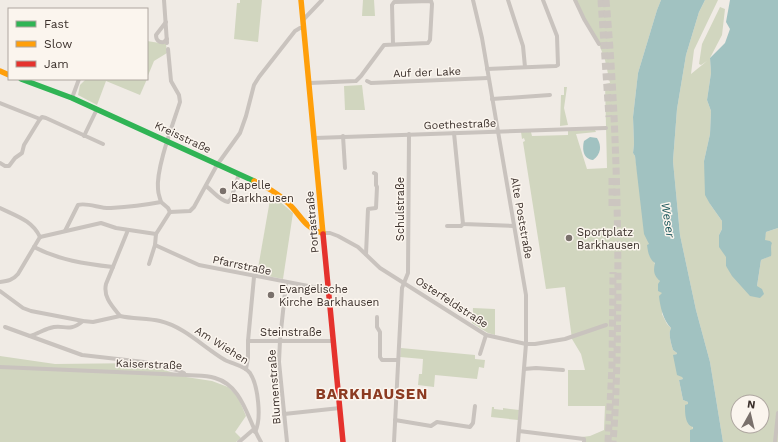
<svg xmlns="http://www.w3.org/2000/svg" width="778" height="442" font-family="'Work Sans',sans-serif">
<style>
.green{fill:#d1d6bf;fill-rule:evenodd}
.water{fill:#a1c2c1}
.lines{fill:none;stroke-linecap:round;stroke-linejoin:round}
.highway-tunnel{stroke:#ccc6c0;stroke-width:7;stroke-dasharray:7 3.5;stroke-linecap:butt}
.street{stroke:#c9c3be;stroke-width:4}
.fast{stroke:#30b455;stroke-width:5.5}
.slow{stroke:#ff9f0a;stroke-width:5.5}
.jam{stroke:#e5322d;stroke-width:5.5}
.poi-dot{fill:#7a716c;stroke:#fbf5ee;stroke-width:1.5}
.labels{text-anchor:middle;stroke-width:3;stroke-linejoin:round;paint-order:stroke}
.street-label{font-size:11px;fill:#3b302b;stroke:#fbf5ee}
.poi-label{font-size:11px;fill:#3b302b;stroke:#fbf5ee;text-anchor:start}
.water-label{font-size:12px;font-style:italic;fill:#1f5a5e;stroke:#fbf5ee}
.district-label{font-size:15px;font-weight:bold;letter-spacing:1px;fill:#8c3b22;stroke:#fbf5ee}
</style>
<rect width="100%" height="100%" fill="#f0ebe5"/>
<!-- green -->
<g class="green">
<polygon points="240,0 262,0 258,42 234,39 237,3 240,3"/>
<polygon points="363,0 374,0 375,16 362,16"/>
<path d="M575,0H661L657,10L638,73L633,117L634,144L633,153L635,156L649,244L663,292L662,314L667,324L671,328C668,335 671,343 673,350L677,353V354L674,355L683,379L679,380L683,400L688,402L693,429L690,442H583L582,437L590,436L604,430L605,406H568V370H585L581,354L572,339L565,287L546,289L523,142L525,141L524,138L522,139L521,132H531L532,136L568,135V131L595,130L596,132L576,134L587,169L607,168L605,84L610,83L605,60L599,44Z"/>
<path d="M705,0H718L694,50L691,74L707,61L701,65L699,64L702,44L720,7L725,9L722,35L710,58L711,73L707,100L711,111L710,134L704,161L710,204L722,221V229L719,235L727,257L726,266L757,286L761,260L770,256V246L764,240L766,232L778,228V223V442H723L710,362L696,310L680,235L673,161L677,109L686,55L699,12ZM738,402H762V426H738Z"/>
<polygon points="147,41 166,44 167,53 154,61 147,78"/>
<polygon points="86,79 147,79 140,95 106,81 97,105 78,95 80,85"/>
<polygon points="362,85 365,110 345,110 344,86"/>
<polygon points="564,87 567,87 564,108 568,125 560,126 561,95 564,95"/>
<polygon points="271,194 293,213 283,279 257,274"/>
<polygon points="473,308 495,309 495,335 488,333 472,323"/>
<polygon points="401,348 475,355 475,359 485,360 484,368 479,367 477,379 435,375 434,387 418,385 419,374 422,374 423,359 400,357"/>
<polygon points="0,356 55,364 143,363 186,377 212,381 228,387 238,397 246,416 235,432 241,438 236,442 0,442"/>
<polygon points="492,407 494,407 494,409 503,410 503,408 519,410 518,420 491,417"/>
</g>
<!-- water -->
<g class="water">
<path d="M661,0H705L699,12L686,55L677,109L673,161L680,235L696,310L710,362L723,442H690V430L693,429V427C685,425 685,413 685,405L688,404V402L683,400L679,380L683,379L682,377L677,375L673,355L677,354V353L673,350C671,343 668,334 671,328C663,320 660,306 659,296L662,293L658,291V284L660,281C654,276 653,271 655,263C649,259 648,252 647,245L649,244L644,234L635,156L633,153L634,144L633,117L638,73L657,10Z"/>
<path d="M730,0H778V228L766,232L765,240L770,241L772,243C770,247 772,252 771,256L761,260L757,286L762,289L764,294L760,298L750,296L732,276L726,266V257L719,247V235L722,229V221L710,204L705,195L704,161L710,134L711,111L707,100L711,73L710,58L725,43L730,29L726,22Z"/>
<path d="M590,137L597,138C602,146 601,154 593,160C583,159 582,149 584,141Z"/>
</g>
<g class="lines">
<!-- highway-tunnel -->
<g class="highway-tunnel">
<polyline points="601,0 609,117"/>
<path d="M606,0C615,99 618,198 618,297C617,345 617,394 613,442"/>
<polyline points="612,178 612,209"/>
<polyline points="608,442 612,367 613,272"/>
</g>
<!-- street -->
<g class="street">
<polyline points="164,0 167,43"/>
<polyline points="473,0 482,38 526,295 526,344 518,442"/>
<polyline points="508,0 523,46 525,67"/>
<polyline points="575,0 584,19 599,44"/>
<polyline points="303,20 322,0"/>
<path d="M166,22L156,35C156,40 159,43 164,42L167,39"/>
<polyline points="487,69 556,66 558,65 557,36 543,0"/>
<polyline points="367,81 371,83 488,78"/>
<polyline points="310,83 356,81 361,76 384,45 428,43 430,40 432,4 431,1 394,2 392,5 393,44"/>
<polyline points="72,98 79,79"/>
<polyline points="492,99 550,95"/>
<polyline points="0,103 40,119 42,117 46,118 103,144"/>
<polyline points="454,133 463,224 514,226"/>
<polyline points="84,136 97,109"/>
<polyline points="343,136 345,168"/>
<polyline points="315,138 606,128"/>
<polyline points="0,163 5,166 9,166 15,158 22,153 24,145 40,119"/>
<path d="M206,186C213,191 219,200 228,202L231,199L239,174"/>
<path d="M161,202C160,198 158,194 158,189C156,168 173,124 180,102L179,95L171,81L168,49"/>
<path d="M0,208C16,216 32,220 40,237"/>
<polyline points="170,212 190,211 194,207 217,165 240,133 246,116 254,85 259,77 295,31 300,28 304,28"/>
<polyline points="447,226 461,226 463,224"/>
<path d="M128,230L106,284C103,297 112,306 120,316C133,319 147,318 160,321C185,327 203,347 225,360C233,364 245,366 250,373C258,385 262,419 255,432"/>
<path d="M65,231L78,205C87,202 101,209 111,208C128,207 145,205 161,202L168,208L170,212"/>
<polyline points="323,233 330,233 338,236 358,247 380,268 486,335 526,344 535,344 565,339 606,325"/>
<polyline points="40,237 101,223 116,228 156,234"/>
<polyline points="155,245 199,265 329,290"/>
<path d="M34,247C59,260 85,264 113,267"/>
<polyline points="366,254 368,209 376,208 377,187 376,185 376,174 374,173"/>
<polyline points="149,264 155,245 156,234 170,212"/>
<path d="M0,282C8,281 13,280 18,274L40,237"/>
<polyline points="286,283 280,340 279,362 287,442"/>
<polyline points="0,291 23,308 31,311 83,321 93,322 120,316"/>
<polyline points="377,317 377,327 380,332 380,357 382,360 398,360"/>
<polyline points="5,327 82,355 144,362 177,370 184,373"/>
<path d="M30,336C37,334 43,330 50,328C64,323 67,334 83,321"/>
<polyline points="248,341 333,341"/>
<polyline points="480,354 486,335"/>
<path d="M0,367L186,375C196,376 205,375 215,378C243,386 247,419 261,442"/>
<polyline points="246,369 248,358 248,341 254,277"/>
<polyline points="524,369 536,368 563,370"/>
<polyline points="284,414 340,408"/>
<polyline points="395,420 431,426 437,422 470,427 473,423 475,406"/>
<polyline points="519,431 584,439 584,442"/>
<polyline points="239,442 254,429"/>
<polyline points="394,442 402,288 408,273 409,134"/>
<polyline points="775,442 778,413"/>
</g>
<!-- fast -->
<polyline class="fast" points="21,79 72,98 254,181"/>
<!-- slow -->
<g class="slow">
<polyline points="301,0 323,234"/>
<polyline points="0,71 9,75"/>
<path d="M254,181C266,187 278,193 288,203C301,215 305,229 323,233"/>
</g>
<!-- jam -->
<polyline class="jam" points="323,234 343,442"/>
</g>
<!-- markers -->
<g class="poi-dot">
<circle cx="223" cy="191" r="4"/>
<circle cx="569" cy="238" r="4"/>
<circle cx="271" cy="295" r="4"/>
</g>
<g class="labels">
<!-- street labels -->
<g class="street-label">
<text transform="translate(427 72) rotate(-2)" y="4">Auf der Lake</text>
<text transform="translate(460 124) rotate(-2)" y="4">Goethestraße</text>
<text transform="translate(183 137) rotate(25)" y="4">Kreisstraße</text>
<text transform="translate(400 209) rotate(-90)" y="4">Schulstraße</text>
<text transform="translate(522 218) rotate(80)" y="4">Alte Poststraße</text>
<text transform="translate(312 222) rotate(-95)" y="4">Portastraße</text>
<text transform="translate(242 265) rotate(12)" y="4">Pfarrstraße</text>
<text transform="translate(452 302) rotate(33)" y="4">Osterfeldstraße</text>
<text x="291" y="336">Steinstraße</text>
<text transform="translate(222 345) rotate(32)" y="4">Am Wiehen</text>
<text transform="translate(149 364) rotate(2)" y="4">Kaiserstraße</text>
<text transform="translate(274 387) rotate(-94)" y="4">Blumenstraße</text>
</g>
<!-- poi labels -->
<g class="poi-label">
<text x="231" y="189">Kapelle<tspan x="231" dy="13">Barkhausen</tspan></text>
<text x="577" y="236">Sportplatz<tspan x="577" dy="13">Barkhausen</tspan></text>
<text x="279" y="293">Evangelische<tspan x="279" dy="13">Kirche Barkhausen</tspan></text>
</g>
<!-- water labels -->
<g class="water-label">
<text transform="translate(668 220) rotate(81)" y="4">Weser</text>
</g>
<!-- district labels -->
<g class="district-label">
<text x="372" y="399">BARKHAUSEN</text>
</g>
</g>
<!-- legend -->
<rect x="8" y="8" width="140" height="72" fill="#fbf5ee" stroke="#aea6a0"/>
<rect x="16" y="21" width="20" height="6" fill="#30b455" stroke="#aea6a0"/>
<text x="44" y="28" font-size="12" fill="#3b302b">Fast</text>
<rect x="16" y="41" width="20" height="6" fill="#ff9f0a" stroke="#aea6a0"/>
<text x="44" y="48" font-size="12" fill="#3b302b">Slow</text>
<rect x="16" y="61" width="20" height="6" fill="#e5322d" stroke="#aea6a0"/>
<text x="44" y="68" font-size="12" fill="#3b302b">Jam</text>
<!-- north arrow -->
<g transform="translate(750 414) rotate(8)"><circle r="19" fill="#fbf5ee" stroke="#aea6a0"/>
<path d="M0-3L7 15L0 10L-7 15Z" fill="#7a716c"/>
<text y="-6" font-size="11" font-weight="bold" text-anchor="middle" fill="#3b302b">N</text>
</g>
</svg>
